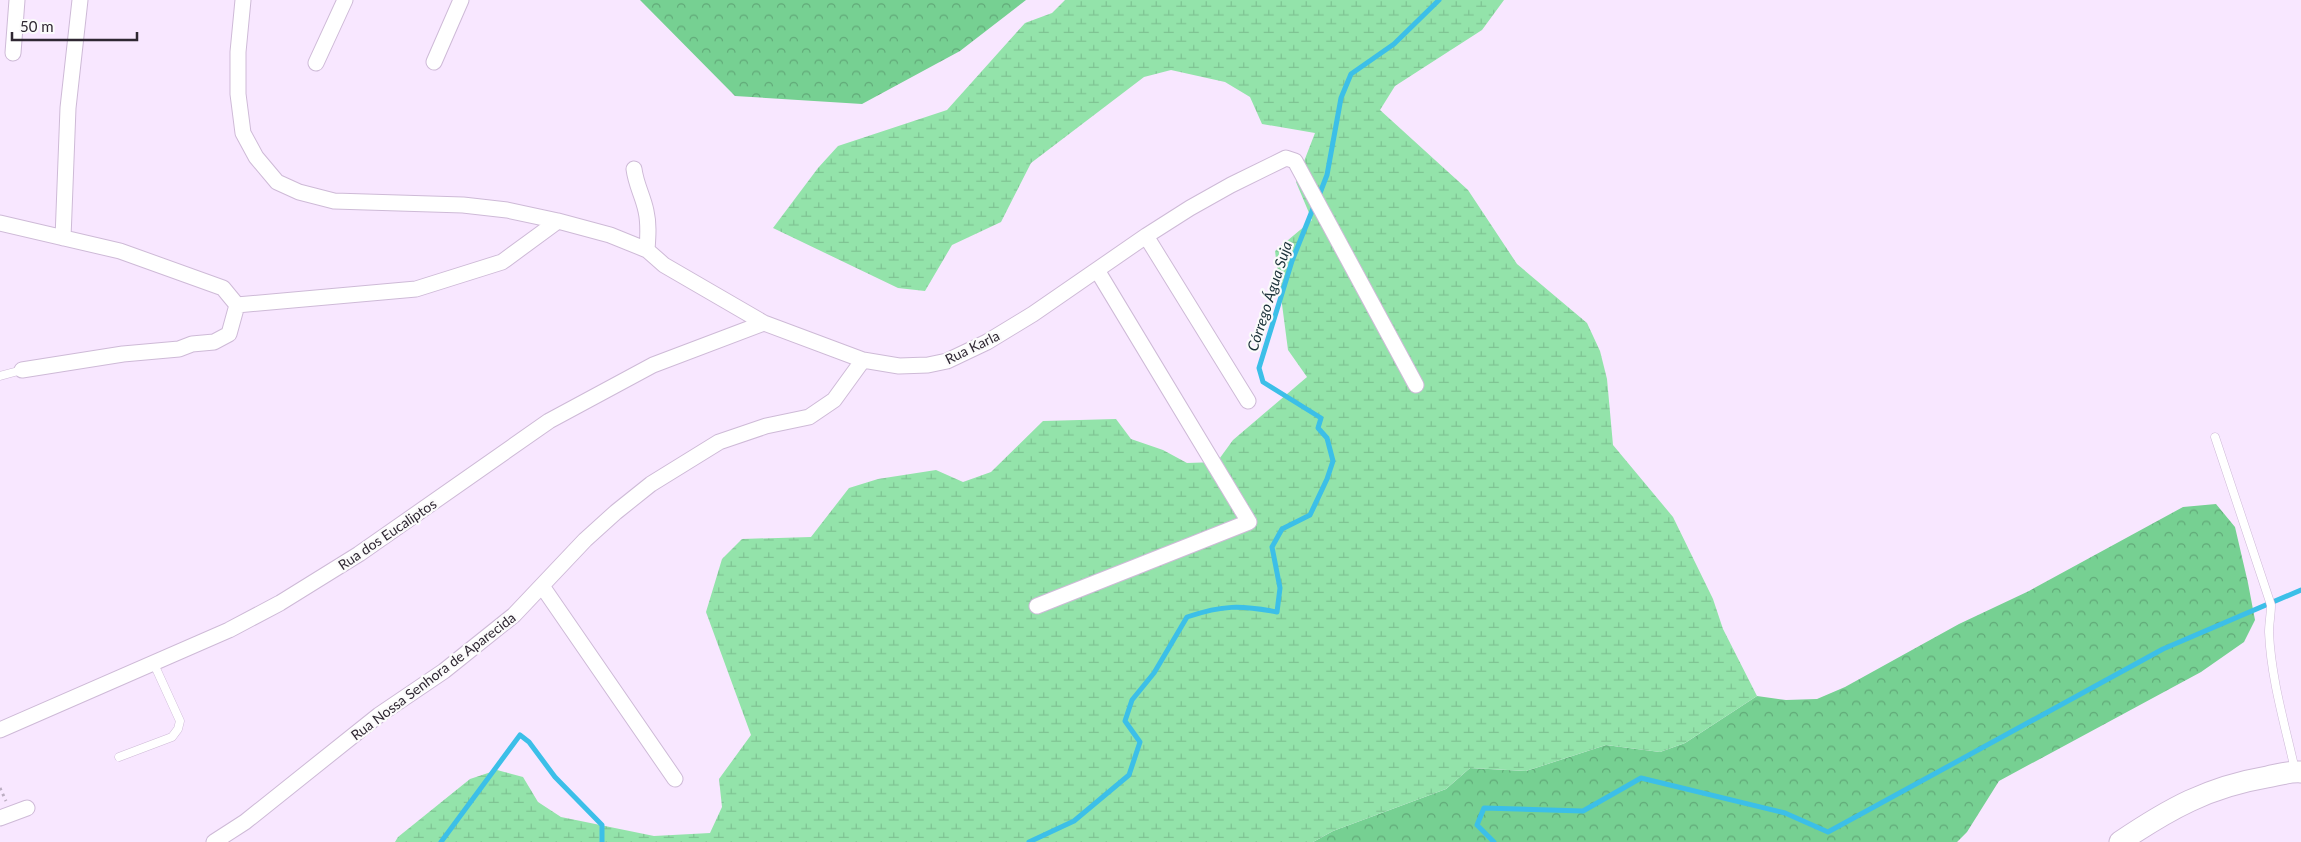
<svg xmlns="http://www.w3.org/2000/svg" width="2301" height="842" font-family="Lato,sans-serif">
<style>
.forest{fill:url(#forest-crowns)}
.wetland{fill:url(#wetland-marsh)}
.lines{fill:none;stroke-linecap:round;stroke-linejoin:round}
.stream{stroke:#3cbfe8;stroke-width:5}
.service-casing{stroke:#cebad7;stroke-width:9}
.minor-casing{stroke:#cebad7;stroke-width:17}
.secondary-casing{stroke:#cebad7;stroke-width:23}
.path{stroke:#bbadc1;stroke-width:3;stroke-dasharray:2.5 4;stroke-linecap:butt}
.service{stroke:#fff;stroke-width:8}
.minor{stroke:#fff;stroke-width:15}
.secondary{stroke:#fff;stroke-width:21}
.labels{text-anchor:middle;dominant-baseline:central;stroke-width:4.5;stroke-linejoin:round;paint-order:stroke}
.street-label{font-size:14px;fill:#2f2732;stroke:#fbfbfb}
.water-label{font-size:15px;font-style:italic;fill:#1b3139;stroke:#fbfbfb}
</style>
<defs>
<pattern id="forest-crowns" width="20" height="18" patternUnits="userSpaceOnUse" patternTransform="scale(1.25)"><rect width="20" height="18" fill="#76d092"/><path d="M2 6a3 3 0 1 1 6 0M12 15a3 3 0 1 1 6 0" fill="none" stroke="#61a978"/></pattern>
<pattern id="wetland-marsh" width="20" height="14" patternUnits="userSpaceOnUse" patternTransform="scale(1.25)"><rect width="20" height="14" fill="#93e3aa"/><path d="M1 5h8M5 5V1M11 12h8M15 12V8" fill="none" stroke="#7fc393"/></pattern>
</defs>
<rect width="100%" height="100%" fill="#f8e7ff"/>
<path class="forest" d="M 640,0 L 1026,0 L 960,51 L 862,104 L 735,96 Z
M 2216,504 L 2235,527 L 2248,583 L 2255,620 L 2244,642 L 2201,672 L 1999,781 L 1967,832 L 1957,842 L 1313,842 L 1333,831 L 1446,789 L 1470,768 L 1526,771 L 1606,745 L 1660,752 L 1685,743 L 1757,696 L 1786,700 L 1817,699 L 1845,687 L 1959,624 L 2029,591 L 2183,507 Z"/>
<path class="wetland" d="M 1065,0 L 1504,0 L 1482,30 L 1395,86 L 1380,110 L 1468,190 L 1517,264 L 1587,323 L 1600,351 L 1607,379 L 1613,445 L 1673,517 L 1713,599 L 1723,629 L 1757,696 L 1685,743 L 1660,752 L 1606,745 L 1526,771 L 1470,768 L 1446,789 L 1333,831 L 1313,842 L 395,842 L 398,837 L 470,779 L 497,770 L 523,777 L 538,802 L 561,817 L 654,836 L 710,833 L 722,807 L 719,779 L 751,735 L 706,612 L 722,559 L 742,539 L 811,537 L 849,488 L 878,479 L 936,470 L 963,482 L 991,472 L 1043,421 L 1116,419 L 1131,439 L 1163,450 L 1187,463 L 1217,462 L 1233,440 L 1307,377 L 1288,350 L 1275,251 L 1312,220 L 1296,182 L 1315,133 L 1262,124 L 1250,97 L 1225,82 L 1171,70 L 1144,77 L 1031,163 L 1001,222 L 952,245 L 925,291 L 898,288 L 773,228 L 818,168 L 838,146 L 947,110 L 1025,23 L 1052,13 Z"/>
<g class="lines">
<path class="stream" d="M 1318,198 L 1327,175 L 1341,98 L 1351,74 L 1394,44 L 1439,0
M 441,842 L 520,735 L 529,742 L 555,777 L 602,825 L 602,842
M 1029,842 L 1074,821 L 1129,775 L 1140,742 L 1125,721 L 1132,700 L 1154,673 L 1187,617 C 1223,605 1240,605 1277,612 L 1280,588 L 1272,547 L 1282,529 L 1310,515 L 1327,479 L 1333,461 L 1327,438 L 1318,428 L 1321,418 L 1263,382 L 1259,368 L 1292,261 L 1314,206
M 1494,842 L 1477,825 L 1484,808 L 1583,811 L 1641,778 L 1785,813 L 1828,832 L 2163,649 L 2301,590"/>
<g class="service-casing">
<path id="service" d="M 0,376 L 22,370
M 2215,437 L 2271,605 C 2271,614 2269,624 2269,632 C 2271,679 2285,725 2295,770
M 119,757 L 172,737 L 178,729 L 180,721 L 154,664"/>
</g>
<g class="minor-casing">
<path id="minor" d="M 243,0 L 238,52 L 238,94 L 243,133 L 256,157 L 277,182 L 299,192 L 334,201 L 463,205 L 507,210 L 558,221 L 610,235 L 647,250 L 664,265 L 764,323 L 863,360 L 899,366 L 928,365 L 947,361 L 987,342 L 1033,314 L 1146,236 L 1190,208 L 1231,185 L 1286,158 L 1295,161 L 1416,385
M 13,53 L 17,0
M 434,62 L 461,0
M 316,63 L 345,0
M 634,169 C 636,185 643,196 646,211 C 649,224 648,236 647,250
M 0,223 L 120,251 L 223,288 L 237,305 L 229,334 L 214,342 L 192,344 L 179,349 L 123,354 L 22,370
M 1146,236 L 1248,401
M 63,238 L 68,108 L 80,0
M 237,305 L 416,289 L 502,262 L 558,221
M 542,586 L 675,779
M 1037,606 L 1249,522 L 1097,270
M 0,730 L 229,630 L 280,603 L 359,554 L 549,421 L 653,365 L 764,323
M 0,818 L 27,808
M 214,842 L 245,822 L 379,715 L 444,671 L 514,615 L 585,540 L 616,512 L 651,484 L 719,442 L 766,426 L 809,417 L 834,400 L 863,360"/>
</g>
<g class="secondary-casing">
<path id="secondary" d="M 2120,842 C 2169,809 2208,787 2267,777 C 2278,775 2290,771 2301,772"/>
</g>
<path class="path" d="M 0,788 L 6,801"/>
<use href="#service" class="service"/>
<use href="#minor" class="minor"/>
<use href="#secondary" class="secondary"/>
</g>
<g class="labels">
<g class="street-label">
<text transform="translate(972 347) rotate(-26)">Rua Karla</text>
<text transform="translate(387 534) rotate(-34)">Rua dos Eucaliptos</text>
<text transform="translate(433 676) rotate(-37)">Rua Nossa Senhora de Aparecida</text>
</g>
<g class="water-label">
<text transform="translate(1269 296) rotate(-72)">Córrego Água Suja</text>
</g>
</g>
<path d="M12 32v8h125v-8" fill="none" stroke="#2f2732" stroke-width="2.5"/>
<text x="20" y="32" font-size="15" fill="#2f2732" stroke="#fbfbfb" stroke-width="4" paint-order="stroke">50 m</text>
</svg>
